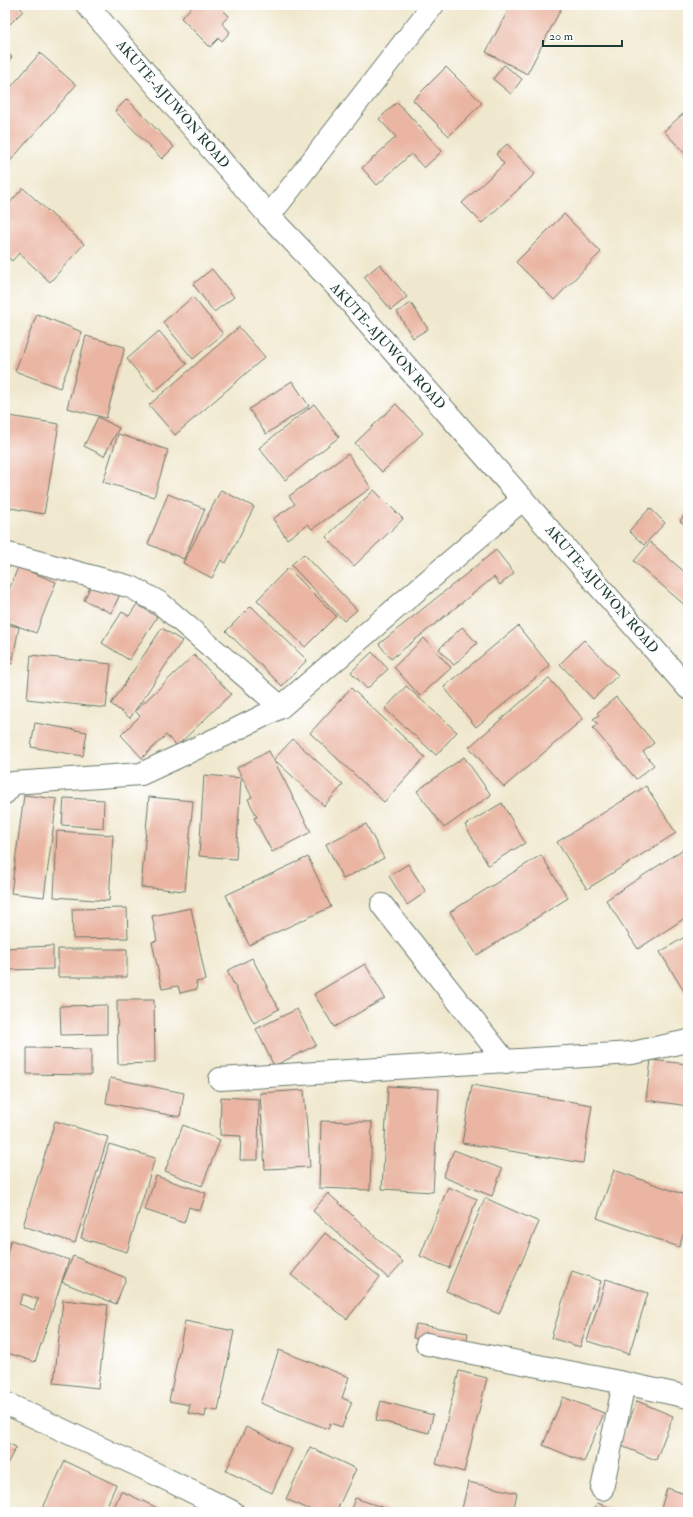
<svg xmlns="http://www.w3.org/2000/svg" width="693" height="1517" font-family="'IM FELL Double Pica',serif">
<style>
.building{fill:#eab6a3;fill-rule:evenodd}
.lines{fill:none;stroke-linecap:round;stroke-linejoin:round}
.street-casing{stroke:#68796a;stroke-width:24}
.secondary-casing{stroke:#68796a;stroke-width:24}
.street{stroke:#fff;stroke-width:22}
.secondary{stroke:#fff;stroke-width:22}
.labels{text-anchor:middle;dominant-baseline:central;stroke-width:4;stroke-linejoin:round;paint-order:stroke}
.street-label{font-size:14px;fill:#1f3d34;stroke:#fff}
</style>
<rect width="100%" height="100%" fill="#fff"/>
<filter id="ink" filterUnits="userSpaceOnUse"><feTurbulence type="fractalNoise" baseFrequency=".025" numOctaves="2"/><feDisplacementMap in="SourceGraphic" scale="8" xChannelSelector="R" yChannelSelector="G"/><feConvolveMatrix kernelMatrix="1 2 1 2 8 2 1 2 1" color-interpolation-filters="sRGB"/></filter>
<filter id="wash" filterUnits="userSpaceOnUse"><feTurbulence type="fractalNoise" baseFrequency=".012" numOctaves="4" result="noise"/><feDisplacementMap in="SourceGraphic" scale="16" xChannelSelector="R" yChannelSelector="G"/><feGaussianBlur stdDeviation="0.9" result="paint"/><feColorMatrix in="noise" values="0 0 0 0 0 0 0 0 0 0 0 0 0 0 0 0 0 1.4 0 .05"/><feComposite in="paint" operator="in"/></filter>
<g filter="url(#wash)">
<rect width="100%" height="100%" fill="#f0e8ce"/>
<g id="blocks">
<path class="building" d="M 5,5 L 18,5 L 23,11 L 5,29 Z
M 194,5 L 218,5 L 229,16 L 222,23 L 230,32 L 222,41 L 219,38 L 210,47 L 181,18 Z
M 511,5 L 563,5 L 527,74 L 486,52 Z
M 5,51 L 12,57 L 5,65 Z
M 40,53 L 76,85 L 5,167 L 5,94 Z
M 504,65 L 522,79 L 511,94 L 493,79 Z
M 446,67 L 482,103 L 449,136 L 413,100 Z
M 127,99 L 174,147 L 162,159 L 115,111 Z
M 397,102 L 442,151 L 424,168 L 411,154 L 377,185 L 362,168 L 396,137 L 379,119 Z
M 684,113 L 688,118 L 688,157 L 664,131 Z
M 507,144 L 535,174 L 482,223 L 462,203 L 504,164 L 496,154 Z
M 23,188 L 84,244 L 50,282 L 19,253 L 12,261 L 5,255 L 5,208 Z
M 564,214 L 601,252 L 554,300 L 516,262 Z
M 380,264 L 407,297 L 391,310 L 364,277 Z
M 212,269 L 234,297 L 214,312 L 193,284 Z
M 193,297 L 223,334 L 193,359 L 163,322 Z
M 411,303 L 428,329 L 413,338 L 397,312 Z
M 37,314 L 82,332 L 60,388 L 15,371 Z
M 239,327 L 265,357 L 175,435 L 149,405 Z
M 159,331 L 187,364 L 154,392 L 127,359 Z
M 86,336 L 125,347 L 106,418 L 67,408 Z
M 292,381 L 309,406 L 266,434 L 249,409 Z
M 314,404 L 339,437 L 285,480 L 259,448 Z
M 396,404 L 423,433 L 382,472 L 355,443 Z
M 9,416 L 59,424 L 44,514 L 5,507 L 5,439 Z
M 98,417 L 119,428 L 104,456 L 84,446 Z
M 118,434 L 168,450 L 154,497 L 103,482 Z
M 348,454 L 371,488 L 312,529 L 308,524 L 287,539 L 273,519 L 295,504 L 289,496 Z
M 221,490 L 254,507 L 226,563 L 221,560 L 212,578 L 183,563 Z
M 374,490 L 403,519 L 354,566 L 326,537 Z
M 168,494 L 205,509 L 184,559 L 148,544 Z
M 650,508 L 665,523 L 644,545 L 629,531 Z
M 688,510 L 688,527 L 680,521 Z
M 650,542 L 688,575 L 688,608 L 634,561 Z
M 496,550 L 514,573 L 500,585 L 494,577 L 391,659 L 379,644 Z
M 304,554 L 357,610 L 344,621 L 291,565 Z
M 18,567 L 56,582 L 36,633 L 5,621 L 5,600 Z
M 288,568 L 336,616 L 305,647 L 257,600 Z
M 94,579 L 121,592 L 111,613 L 84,600 Z
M 137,604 L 157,617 L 129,660 L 102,643 L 122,612 L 129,616 Z
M 251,606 L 307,660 L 282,686 L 226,631 Z
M 5,624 L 19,627 L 12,664 L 5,663 Z
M 518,626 L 550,666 L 476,727 L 444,687 Z
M 462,627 L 477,643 L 454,665 L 439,649 Z
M 162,628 L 182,641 L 130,718 L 111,704 Z
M 424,638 L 451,668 L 420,696 L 394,667 Z
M 584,640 L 618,675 L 593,699 L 560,664 Z
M 372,652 L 388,669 L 367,689 L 351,672 Z
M 31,655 L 111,664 L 106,708 L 27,699 Z
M 194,655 L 231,694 L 177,746 L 166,735 L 142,758 L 121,735 L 140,716 L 135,711 Z
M 549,678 L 583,719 L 504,787 L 469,747 Z
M 406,686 L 457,732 L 436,755 L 385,709 Z
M 351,688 L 425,757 L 384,802 L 310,733 Z
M 616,697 L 654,743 L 643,752 L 654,765 L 636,779 L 593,728 L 598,724 L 593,719 L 599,715 L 597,713 Z
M 35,723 L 87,732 L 83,756 L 31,747 Z
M 293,739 L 343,785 L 324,806 L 274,759 Z
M 269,751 L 311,832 L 272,852 L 254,818 L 257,817 L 248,799 L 252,797 L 237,768 Z
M 464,757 L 491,795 L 444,828 L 417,791 Z
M 204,775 L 241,778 L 236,859 L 199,856 Z
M 646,786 L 676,833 L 587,889 L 557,842 Z
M 24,795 L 57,799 L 44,897 L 11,893 Z
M 149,797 L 193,801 L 185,891 L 141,887 Z
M 64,798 L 104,800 L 103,828 L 62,825 Z
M 502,803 L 525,843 L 488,865 L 465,825 Z
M 366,824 L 384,858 L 343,879 L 326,844 Z
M 57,831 L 113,835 L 109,901 L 54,897 Z
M 688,846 L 688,916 L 638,949 L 606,900 Z
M 541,855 L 568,898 L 477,955 L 450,912 Z
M 308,857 L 331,907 L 249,945 L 226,895 Z
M 408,864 L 426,892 L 407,905 L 389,876 Z
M 127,908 L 128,938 L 73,939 L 72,909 Z
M 191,908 L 206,980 L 196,982 L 197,989 L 180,993 L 178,986 L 162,989 L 152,942 L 157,941 L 152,916 Z
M 688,935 L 688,998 L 660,952 Z
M 53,946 L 53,969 L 5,970 L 5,948 Z
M 58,949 L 127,949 L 127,977 L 58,977 Z
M 252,958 L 279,1009 L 254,1023 L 227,971 Z
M 365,964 L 385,998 L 334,1027 L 314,994 Z
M 117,1000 L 154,1000 L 155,1063 L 118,1064 Z
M 107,1005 L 107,1034 L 61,1035 L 60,1006 Z
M 297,1009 L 316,1045 L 274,1066 L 256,1029 Z
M 27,1048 L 91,1049 L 91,1075 L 27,1074 Z
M 651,1060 L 688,1064 L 688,1106 L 646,1100 Z
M 110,1078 L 184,1093 L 180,1117 L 106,1103 Z
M 472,1085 L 592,1105 L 583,1163 L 462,1143 Z
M 388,1086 L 439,1089 L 433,1192 L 382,1189 Z
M 304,1090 L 310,1167 L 265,1169 L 260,1093 Z
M 221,1097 L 259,1099 L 258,1160 L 240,1160 L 241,1136 L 220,1135 Z
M 55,1121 L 108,1137 L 75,1243 L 23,1226 Z
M 321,1121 L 372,1122 L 370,1190 L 319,1188 Z
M 183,1125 L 220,1140 L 202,1186 L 165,1171 Z
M 109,1144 L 155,1158 L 127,1252 L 81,1238 Z
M 454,1150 L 502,1169 L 492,1196 L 443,1177 Z
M 614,1170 L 688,1196 L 688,1221 L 679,1247 L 597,1218 Z
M 156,1176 L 206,1193 L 200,1211 L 189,1207 L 184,1223 L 145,1210 Z
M 448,1187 L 477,1199 L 449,1268 L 420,1256 Z
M 328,1193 L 403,1262 L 388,1278 L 313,1211 Z
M 485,1198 L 539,1222 L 499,1314 L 446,1291 Z
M 325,1233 L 380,1277 L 347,1319 L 291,1275 Z
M 11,1240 L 69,1260 L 35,1362 L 5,1352 L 5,1259 ZM 23,1294 L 38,1299 L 34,1310 L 19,1304 Z
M 73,1256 L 126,1278 L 116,1304 L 62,1282 Z
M 572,1271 L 601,1281 L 580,1347 L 551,1338 Z
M 606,1279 L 648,1293 L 629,1354 L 587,1341 Z
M 63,1300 L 108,1305 L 98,1388 L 54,1383 Z
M 185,1321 L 234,1331 L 218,1411 L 206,1409 L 205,1417 L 188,1413 L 190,1405 L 169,1401 Z
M 416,1324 L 468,1333 L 466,1346 L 413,1338 Z
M 279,1350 L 349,1377 L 342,1398 L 352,1402 L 342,1427 L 330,1423 L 328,1429 L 260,1403 Z
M 459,1371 L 487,1378 L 464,1472 L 436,1464 Z
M 563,1397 L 604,1413 L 584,1462 L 543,1445 Z
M 381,1401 L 433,1415 L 429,1433 L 376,1420 Z
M 637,1401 L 673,1416 L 656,1460 L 619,1445 Z
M 246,1427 L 292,1449 L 272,1493 L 226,1471 Z
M 5,1442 L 16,1447 L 5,1468 Z
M 310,1447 L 356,1469 L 336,1512 L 315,1512 L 286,1499 Z
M 65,1461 L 116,1485 L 104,1512 L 41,1512 Z
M 468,1482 L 517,1493 L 513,1512 L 475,1512 L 462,1509 Z
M 667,1488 L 688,1495 L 688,1512 L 660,1512 Z
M 121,1491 L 166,1512 L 112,1512 Z
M 355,1498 L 396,1512 L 350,1512 Z
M 597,1503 L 623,1512 L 594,1512 Z"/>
</g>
</g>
<g filter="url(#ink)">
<use href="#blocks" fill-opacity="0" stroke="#68796a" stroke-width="1"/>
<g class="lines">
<g class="street-casing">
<path id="street" d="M 269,216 L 433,5
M 5,553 L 131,587 L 160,603 L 281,707
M 5,793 L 13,783 L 141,774 L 227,734 L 281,707 L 523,499
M 382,905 L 506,1062
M 220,1079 L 632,1053 L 688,1041
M 427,1344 L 624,1383 L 688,1397
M 5,1403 L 156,1474 L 233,1512
M 602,1489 L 624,1383"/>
</g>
<g class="secondary-casing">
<path id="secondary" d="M 87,5 L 269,216 L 336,286 L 688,688"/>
</g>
<use href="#street" class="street"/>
<use href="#secondary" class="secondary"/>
</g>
</g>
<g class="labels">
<g class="street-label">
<text transform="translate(173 104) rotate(49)">AKUTE-AJUWON ROAD</text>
<text transform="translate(388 346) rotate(48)">AKUTE-AJUWON ROAD</text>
<text transform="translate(602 589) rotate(49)">AKUTE-AJUWON ROAD</text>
</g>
</g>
<rect width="693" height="1517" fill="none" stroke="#fff" stroke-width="20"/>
<path d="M543 40v6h79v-6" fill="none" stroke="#1f3d34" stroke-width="2"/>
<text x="549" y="40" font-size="12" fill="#1f3d34" stroke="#ffffff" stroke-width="3" paint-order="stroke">20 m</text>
</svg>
